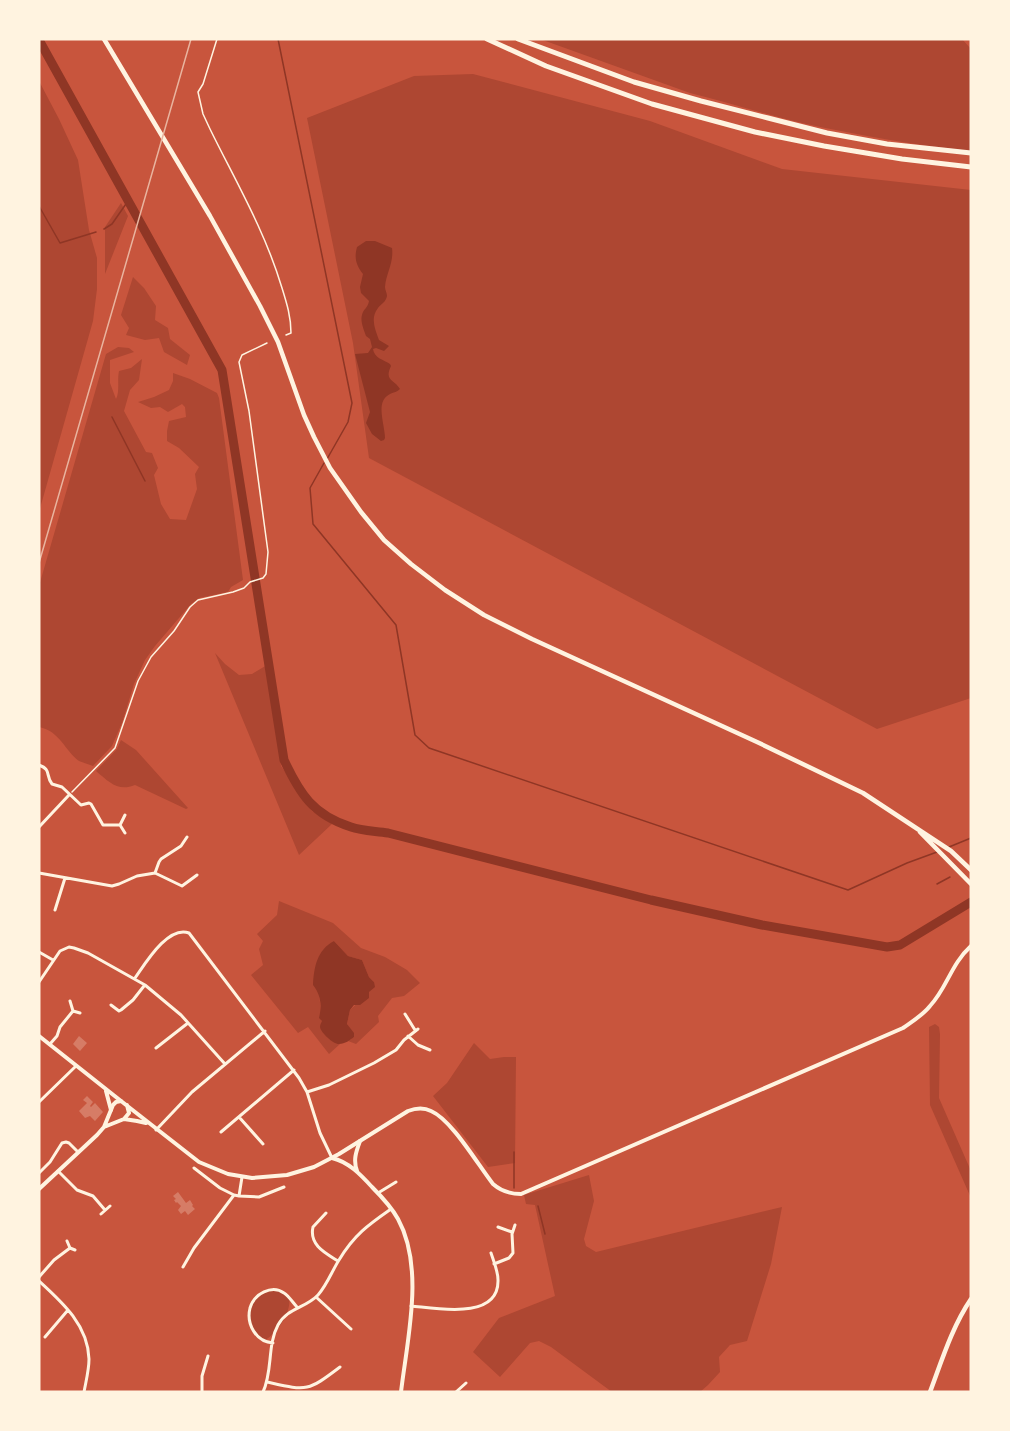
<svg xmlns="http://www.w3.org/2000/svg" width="1010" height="1431" font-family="Bitter,serif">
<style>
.green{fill:#ae4732}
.water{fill:#8f3625}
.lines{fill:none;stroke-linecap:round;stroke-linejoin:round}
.stream{stroke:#8f3625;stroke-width:1.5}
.river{stroke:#8f3625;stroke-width:9}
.building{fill:#d67c66}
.path{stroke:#fff3e0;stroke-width:1.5}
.minor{stroke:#fff3e0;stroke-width:3}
.tertiary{stroke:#fff3e0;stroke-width:4}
.secondary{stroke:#fff3e0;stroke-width:4}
.trunk{stroke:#fff3e0;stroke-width:4.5}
.motorway{stroke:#fff3e0;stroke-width:5}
.rail{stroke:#e9b49f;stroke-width:1.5}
</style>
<rect width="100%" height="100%" fill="#c8553d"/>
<path class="green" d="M 540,39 L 962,39 L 971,49 L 971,151 C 914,145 857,135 802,123 C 764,114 727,102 690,93 Z
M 473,74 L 650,121 L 782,169 L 971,190 L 971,698 L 877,729 L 369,458 L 353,343 L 307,118 L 414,76 Z
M 39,81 L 59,119 L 78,160 L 89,230 L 97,258 L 97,289 L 93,321 L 39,512 Z
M 121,203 L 128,216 L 105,274 L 105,227 Z
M 133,277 L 144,288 L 156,306 L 155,320 L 168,328 L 170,339 L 190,355 L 187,365 L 164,352 L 159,338 L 145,340 L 126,335 L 129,328 L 121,315 Z
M 118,347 L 129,348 L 134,352 L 110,360 L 110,383 L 116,399 C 120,391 117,380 119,371 L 131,368 L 142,359 L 139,380 L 130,390 L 124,411 L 146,452 L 152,453 L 158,468 L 154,475 L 161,504 L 170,519 L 186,520 L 197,489 L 195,474 L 199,467 L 179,448 L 167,441 L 167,431 L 169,421 L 186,417 L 185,407 L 182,404 L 168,412 L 160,407 L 151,408 L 138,402 L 154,397 L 169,390 L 173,381 L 173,373 L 190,379 L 217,393 L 219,398 L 243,580 L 231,587 L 228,592 L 199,598 L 191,604 L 155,646 L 145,660 L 134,684 L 122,723 L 112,746 L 93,766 C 89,764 83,763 79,761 C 65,751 60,731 39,727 L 39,586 L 106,354 Z
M 215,653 L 225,664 L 239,675 L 252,674 L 267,665 L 281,766 L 312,811 L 332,824 L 299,855 Z
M 121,740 L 136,750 L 188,808 L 186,809 L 135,785 C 118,792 109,782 96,771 L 117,749 Z
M 279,901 L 333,923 L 361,948 L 385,957 L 407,970 L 420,983 L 404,996 L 392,998 L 378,1016 L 379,1022 L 356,1044 L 348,1041 L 354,1037 L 347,1024 L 350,1010 L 369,992 L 374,982 L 369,977 L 362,960 L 348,956 L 334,941 L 319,993 L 321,1012 L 320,1018 L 322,1021 C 319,1033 329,1041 340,1044 L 329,1054 L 308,1027 L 298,1033 L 251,975 L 263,965 L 259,949 L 263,941 L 257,934 L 277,915 Z
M 935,1024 L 939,1027 L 940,1034 L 939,1098 L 971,1171 L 971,1198 L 930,1105 L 929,1027 Z
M 474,1043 L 490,1059 L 504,1057 L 516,1057 L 515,1163 L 488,1167 L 433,1096 L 447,1083 Z
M 589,1175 L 594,1201 L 584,1239 L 586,1246 L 596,1252 L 782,1207 L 771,1264 L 747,1341 L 730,1345 L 719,1357 L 720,1372 L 708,1385 L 700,1392 L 612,1392 L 551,1347 L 539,1341 L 530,1343 L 500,1377 L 473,1352 L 499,1318 L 555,1296 L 535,1205 L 526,1204 L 524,1195 Z
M 279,1290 L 289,1298 C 292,1312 276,1335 263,1341 L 255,1333 L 249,1316 L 253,1302 L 265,1291 Z"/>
<path class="water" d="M 366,241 L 375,241 L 392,248 C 394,263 386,273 385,287 C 385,290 387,293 387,296 C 386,302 381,304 378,308 C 370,318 375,329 379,340 L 389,346 L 384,351 L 376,348 L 373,349 C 374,358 384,360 390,364 L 391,366 C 384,381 394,379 400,389 C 396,393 392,392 387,396 C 376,404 385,426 385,438 L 384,440 L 381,441 L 372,434 L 366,423 L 370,412 L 355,354 L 368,353 L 372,347 L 370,339 L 366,336 C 364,330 360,321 362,315 C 363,309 368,308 369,301 L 361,293 L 360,287 L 363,274 C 356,265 354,258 357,247 Z
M 334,941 L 348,956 L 362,960 L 369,977 L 374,982 L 375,987 L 369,992 L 369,998 L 360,1005 L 354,1005 L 350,1010 L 347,1024 L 354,1033 L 354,1037 C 350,1040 345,1044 339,1044 C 333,1044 321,1033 320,1027 C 320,1025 321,1023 322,1021 L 319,1018 C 322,1006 321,995 313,985 C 314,967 317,950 334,941 Z"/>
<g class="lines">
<path class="stream" d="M 278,39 L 352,403 L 348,422 L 327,459
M 39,206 L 60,243 L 96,232
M 104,229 L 112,224 L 128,201
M 112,417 L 145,481
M 324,463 L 310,488 L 313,524 L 396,625 L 415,735 L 429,748 L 848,890 L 907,863 L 937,852
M 949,847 L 971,838
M 937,884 L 950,877
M 514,1152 L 514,1188
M 538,1206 L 545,1234"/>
<path class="river" d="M 39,40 L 222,370 L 284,760 C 300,794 313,815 351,827 C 362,831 376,831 388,833 L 651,900 L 762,925 L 887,947 L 900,945 L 971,902"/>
</g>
<path class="building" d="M 79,1036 L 87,1043 L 80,1051 L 73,1044 Z
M 87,1096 L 93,1102 L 90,1106 L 91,1107 L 95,1103 L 103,1112 L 95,1121 L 90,1116 L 85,1118 L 79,1111 L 87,1103 L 83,1100 Z
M 178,1192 L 186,1203 L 190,1200 L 193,1205 L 192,1206 L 195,1209 L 188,1215 L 185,1211 L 181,1214 L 178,1210 L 181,1206 L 177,1202 L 176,1203 L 174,1200 L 176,1199 L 173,1196 Z"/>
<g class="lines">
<path class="path" d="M 217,39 L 203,84 L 198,92 L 203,114 L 210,129 C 236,182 265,231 282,288 C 287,304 291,317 291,333 L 286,335
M 72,792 L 115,748 L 138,681 L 151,657 L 174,631 L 190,607 L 198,600 L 233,592 L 244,588 L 250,582 L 263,578 L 266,574 L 268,552 L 249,411 L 239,362 L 242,355 L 267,343"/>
<path class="minor" d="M 39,765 C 52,770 45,775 52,784 L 62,787 L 81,805 L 89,803 L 91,804 L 103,825 L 120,825
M 39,827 L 69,795
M 125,833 L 120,825 L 125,815
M 39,873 L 112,886 L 119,884 L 137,876 L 155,873 L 159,862 L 161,859 L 181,846 L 187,837
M 155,873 L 182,886 L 197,875
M 55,910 L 65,878
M 39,952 L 53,960
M 135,978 C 145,964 168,925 189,933 L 299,1078 L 307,1092 L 320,1133 L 332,1158
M 39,982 L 60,951 L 69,947 L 74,948 L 88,953 L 145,985 L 181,1015 L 225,1064
M 70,1001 L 73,1011
M 111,1005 L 119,1011 L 121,1010 L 133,1000 L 144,986
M 405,1014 L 415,1030
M 408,1036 L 418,1045 L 430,1050
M 50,1044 L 57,1036 L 60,1027 L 73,1011 L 80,1013
M 156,1048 L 188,1023
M 307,1092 L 329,1085 L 374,1063 L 396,1050 L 404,1040 L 418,1029
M 39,1102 L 76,1066
M 239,1117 L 263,1144
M 156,1130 L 192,1092 L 265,1031
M 221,1132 L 294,1070
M 194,1168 L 220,1188 L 234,1195
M 58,1171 L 77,1190 L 93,1196 L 105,1210
M 39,1173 L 50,1162 L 62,1143 L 66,1142 L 69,1143 L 78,1152
M 378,1193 L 396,1182
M 239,1196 L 259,1197 L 284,1187
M 326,1213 L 313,1227 C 309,1245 325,1253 338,1261
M 101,1214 L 110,1206
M 498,1227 L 512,1232
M 67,1241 L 70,1248 L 75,1250
M 494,1264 L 509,1258 L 513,1253 L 512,1234 L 515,1225
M 183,1267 L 194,1248 L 234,1195 L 239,1196 L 242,1177
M 39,1277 L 54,1260 L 70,1248
M 39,1281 C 62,1302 88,1325 89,1359 C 89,1370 86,1381 84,1392
M 316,1297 L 351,1329
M 411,1306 C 435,1308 499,1321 498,1280 C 498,1271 494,1262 491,1253
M 45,1337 L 68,1310
M 273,1343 C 256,1342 246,1324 250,1308 C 254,1294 272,1284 284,1293 C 289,1296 293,1303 297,1307
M 267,1382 C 307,1391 307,1392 340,1367
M 202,1392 L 202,1376 L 208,1356
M 263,1392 C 273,1371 267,1345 278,1325 C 287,1308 306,1308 318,1295 C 327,1285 332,1271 339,1260 C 354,1235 368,1225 391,1209
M 456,1392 L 466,1383"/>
<path class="tertiary" d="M 39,1036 L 121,1101
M 106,1091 L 111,1110
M 332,1158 C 349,1162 361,1175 372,1187 C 382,1197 392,1208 398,1219 C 425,1268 407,1340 401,1392
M 357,1171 C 353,1160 356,1152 360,1141"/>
<path class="secondary" d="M 124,1119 L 137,1121 L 146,1123
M 104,1127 L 124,1119 L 129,1113 L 127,1105
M 39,1189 L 97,1135 L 104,1127 L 113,1105 L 116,1102 L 121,1101 L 199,1162 L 228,1174 L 252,1178 L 287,1175 L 314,1167 L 339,1154 L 408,1111 C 416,1108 423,1107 431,1111 C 452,1120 478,1165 493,1184 C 501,1191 510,1194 521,1194 L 903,1028 C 913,1021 923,1015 930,1006 C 947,988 951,964 971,946"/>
<path class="trunk" d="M 104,39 L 210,216 L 260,306 L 278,342 L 304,415 L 314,437 L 330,468 L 361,512 L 384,540 L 411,564 L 445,590 L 484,615 L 532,639 L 757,742 L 863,793 L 951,851 L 971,870
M 920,832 L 971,884
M 930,1392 C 942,1360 952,1327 971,1299"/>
<path class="motorway" d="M 487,39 L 546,66 L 652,104 L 755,132 L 824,146 L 902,159 L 971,167
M 518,39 L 634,82 L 701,101 L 768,118 L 827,133 L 887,144 L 971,153"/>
<path class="rail" d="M 39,563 L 191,39"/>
</g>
<rect width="1010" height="1431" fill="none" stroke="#fff3e0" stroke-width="81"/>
</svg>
